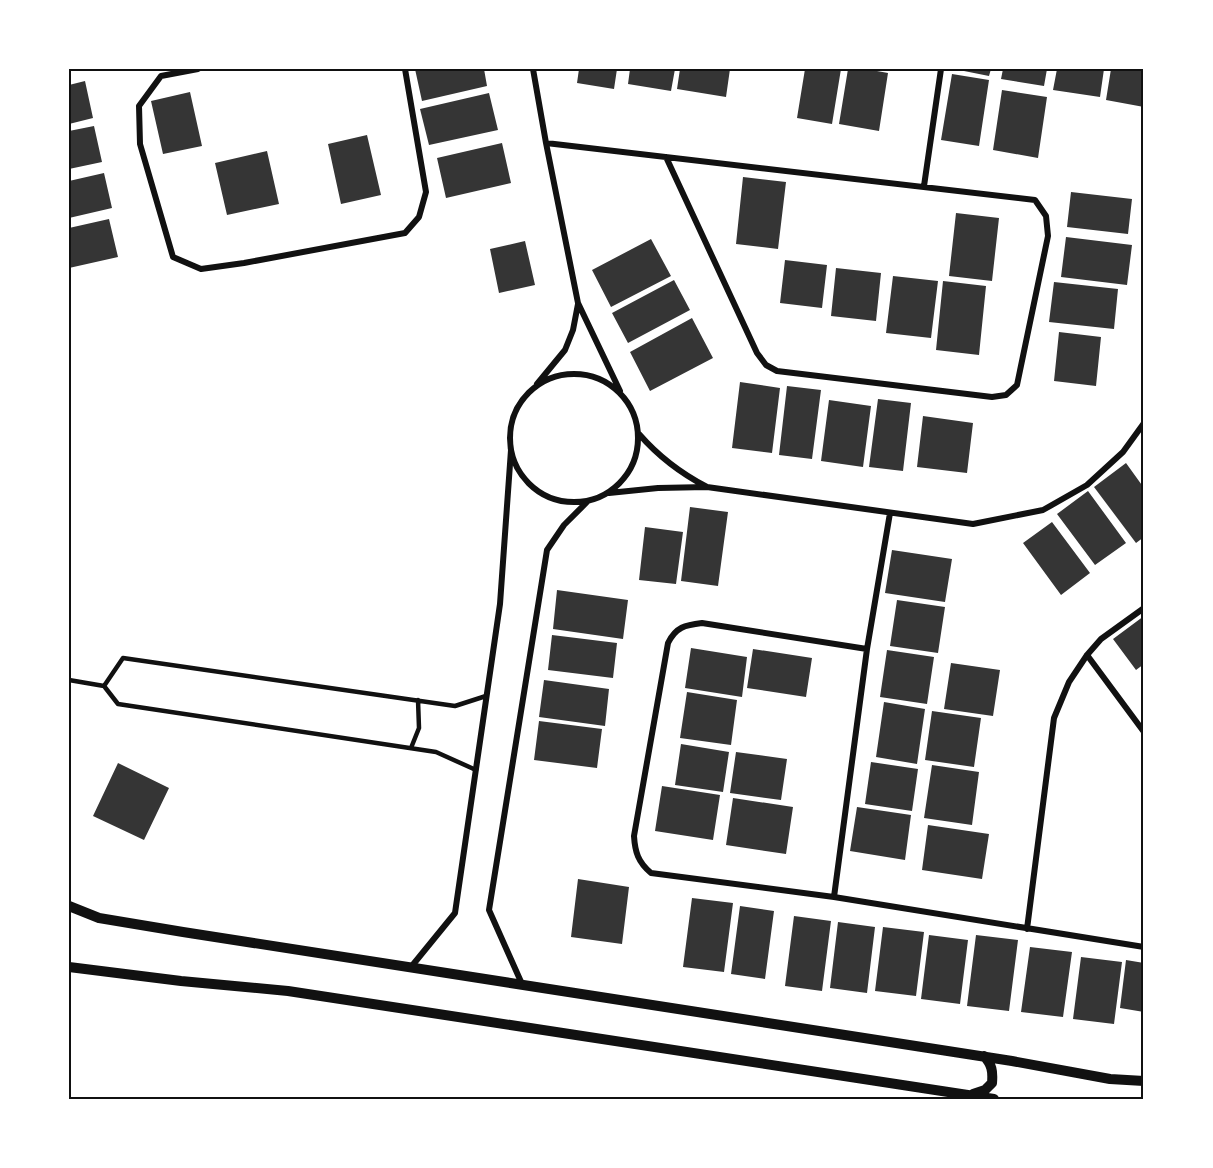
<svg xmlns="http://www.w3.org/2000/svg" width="1213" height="1168" font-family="'Source Serif 4',serif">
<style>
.building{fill:#353535}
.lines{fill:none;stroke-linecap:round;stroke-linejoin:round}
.service{stroke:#111;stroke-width:4.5}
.minor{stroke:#111;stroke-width:6}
.tertiary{stroke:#111;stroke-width:10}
.neatline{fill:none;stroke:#111;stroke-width:2}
</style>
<rect width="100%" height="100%" fill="#fff"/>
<path class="building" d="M 415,69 L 484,69 L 487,86 L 422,101 Z
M 579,69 L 617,69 L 614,89 L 577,83 Z
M 630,69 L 675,69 L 671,91 L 628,84 Z
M 680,69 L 730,69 L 726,97 L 677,89 Z
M 805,69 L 841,69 L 832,124 L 797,118 Z
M 848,69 L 866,69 L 888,73 L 879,131 L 839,124 Z
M 954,69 L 991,69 L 989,76 Z
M 1003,69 L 1047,69 L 1044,86 L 1001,79 Z
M 1057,69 L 1104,69 L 1100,97 L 1053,90 Z
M 1111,69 L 1144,69 L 1144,107 L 1106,100 Z
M 952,74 L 989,80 L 979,146 L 941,140 Z
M 85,81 L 93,118 L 69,124 L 69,85 Z
M 1002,90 L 1047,97 L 1038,158 L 993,150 Z
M 190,92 L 202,146 L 163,154 L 151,101 Z
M 489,93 L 498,130 L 429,145 L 420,109 Z
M 94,126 L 102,162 L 69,169 L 69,131 Z
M 367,135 L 381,195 L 341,204 L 328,144 Z
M 502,143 L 511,183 L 446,198 L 437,158 Z
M 267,151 L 279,204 L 227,215 L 215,163 Z
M 104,173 L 112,208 L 69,218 L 69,181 Z
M 743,177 L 786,182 L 778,249 L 736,244 Z
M 1071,192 L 1132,199 L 1128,234 L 1067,227 Z
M 956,213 L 999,218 L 992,281 L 949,276 Z
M 109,219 L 118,257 L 69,268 L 69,228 Z
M 1066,237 L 1132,245 L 1127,285 L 1061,277 Z
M 651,239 L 671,276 L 611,307 L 592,270 Z
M 525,241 L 535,285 L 499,293 L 490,249 Z
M 785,260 L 827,265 L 822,308 L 780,303 Z
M 836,268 L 881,273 L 876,321 L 831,316 Z
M 893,276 L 938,281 L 931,338 L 886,333 Z
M 674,280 L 690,310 L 628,343 L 612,313 Z
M 943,281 L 986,286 L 979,355 L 936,350 Z
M 1054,282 L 1118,289 L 1114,329 L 1049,322 Z
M 692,318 L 713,358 L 650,391 L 630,352 Z
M 1059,332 L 1101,337 L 1096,386 L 1054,381 Z
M 740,382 L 780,388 L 772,453 L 732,448 Z
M 787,386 L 821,390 L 812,459 L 779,455 Z
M 878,399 L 911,403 L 903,471 L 869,467 Z
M 829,400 L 871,406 L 863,467 L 821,461 Z
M 923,416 L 973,423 L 967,473 L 917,467 Z
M 1126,463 L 1144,488 L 1144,537 L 1136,543 L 1094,487 Z
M 1088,491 L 1126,543 L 1095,565 L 1057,514 Z
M 690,507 L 728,512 L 718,586 L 681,581 Z
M 1052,522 L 1090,573 L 1061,595 L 1023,543 Z
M 645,527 L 683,532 L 676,584 L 639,580 Z
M 892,550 L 952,559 L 945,602 L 885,593 Z
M 557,590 L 628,600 L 623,639 L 553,629 Z
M 897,600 L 945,607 L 938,653 L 890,646 Z
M 1144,616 L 1144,664 L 1136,670 L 1113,639 Z
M 552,635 L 617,643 L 613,678 L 548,670 Z
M 691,648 L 747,657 L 742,697 L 685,688 Z
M 753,649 L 812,658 L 806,697 L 747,688 Z
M 887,650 L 934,657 L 927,704 L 880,697 Z
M 951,663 L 1000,670 L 993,716 L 944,709 Z
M 544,680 L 609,689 L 605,726 L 539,717 Z
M 687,692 L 737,700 L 731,745 L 680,738 Z
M 884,702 L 925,709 L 917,764 L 876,757 Z
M 932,711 L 981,718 L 974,767 L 925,760 Z
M 539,721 L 602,729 L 597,768 L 534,760 Z
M 681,744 L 729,752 L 723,792 L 675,785 Z
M 736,752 L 787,759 L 781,800 L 730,793 Z
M 871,762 L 918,769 L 912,811 L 865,804 Z
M 118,763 L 169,788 L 144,840 L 93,816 Z
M 932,765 L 979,772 L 972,825 L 924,818 Z
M 662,786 L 720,795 L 713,840 L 655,831 Z
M 733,798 L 793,807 L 786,854 L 726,845 Z
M 857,807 L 911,815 L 905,860 L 850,851 Z
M 928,825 L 989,834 L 982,879 L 922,870 Z
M 578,879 L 629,887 L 622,944 L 571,937 Z
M 692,898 L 733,903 L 724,972 L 683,967 Z
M 740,906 L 774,911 L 765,979 L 731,974 Z
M 794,916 L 831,921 L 822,991 L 785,986 Z
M 838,922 L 875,927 L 867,993 L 830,988 Z
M 883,927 L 924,932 L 916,996 L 875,991 Z
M 929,935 L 968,940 L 960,1004 L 921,999 Z
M 976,935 L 1018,940 L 1009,1011 L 967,1006 Z
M 1030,947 L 1072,952 L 1063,1017 L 1021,1012 Z
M 1081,957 L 1122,962 L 1114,1024 L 1073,1019 Z
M 1126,960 L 1144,963 L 1144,1012 L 1120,1008 Z"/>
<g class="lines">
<path class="service" d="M 69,680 L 104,686 L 118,704 L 436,752 L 476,770
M 104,686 L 123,658 L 455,706 L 486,696
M 411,748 L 419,728 L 418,700"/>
<path class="minor" d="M 198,69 L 161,76 L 139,106 L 140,144 L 173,257 L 201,269 L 244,263 L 405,233 L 419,217 L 426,192 L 405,69
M 533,69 L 546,143 L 578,303 L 620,391
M 546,143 L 1035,200 L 1046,216 L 1048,236 L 1017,385 L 1006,395 L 992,397 L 777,371 L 766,365 L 757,353 L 666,157
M 924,186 L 941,69
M510 438a64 64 0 1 1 128 0a64 64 0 1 1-128 0Z
M 537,384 L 565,350 L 573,330 L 578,304
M 639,434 C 659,457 680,473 707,487
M 609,493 L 658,488 L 707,487 L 973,524 L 1043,510 L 1087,485 L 1123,452 L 1144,423
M 867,649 L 702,623 C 685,625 676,627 668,643 L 634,836 C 635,852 638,862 651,873 L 834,897 L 1144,947
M 1087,655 L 1144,732
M 834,897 L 867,649 L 890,513
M 1027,929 L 1054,718 L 1069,682 L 1087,655 L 1101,639 L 1144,608
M 411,967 L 455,913 L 500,604 L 511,450
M 522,984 L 489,910 L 547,550 L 564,525 L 587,502"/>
<path class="tertiary" d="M 69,906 L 99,918 L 183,932 L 1012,1061 L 1110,1079 L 1144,1081
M 69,967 L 181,981 L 288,991 L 994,1099
M 973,1094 L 985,1090 L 992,1083 C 993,1071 992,1065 984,1056"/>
</g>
<rect width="1213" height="1168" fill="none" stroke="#ffffff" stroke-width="141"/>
<rect x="70" y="70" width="1072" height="1028" class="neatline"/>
</svg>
